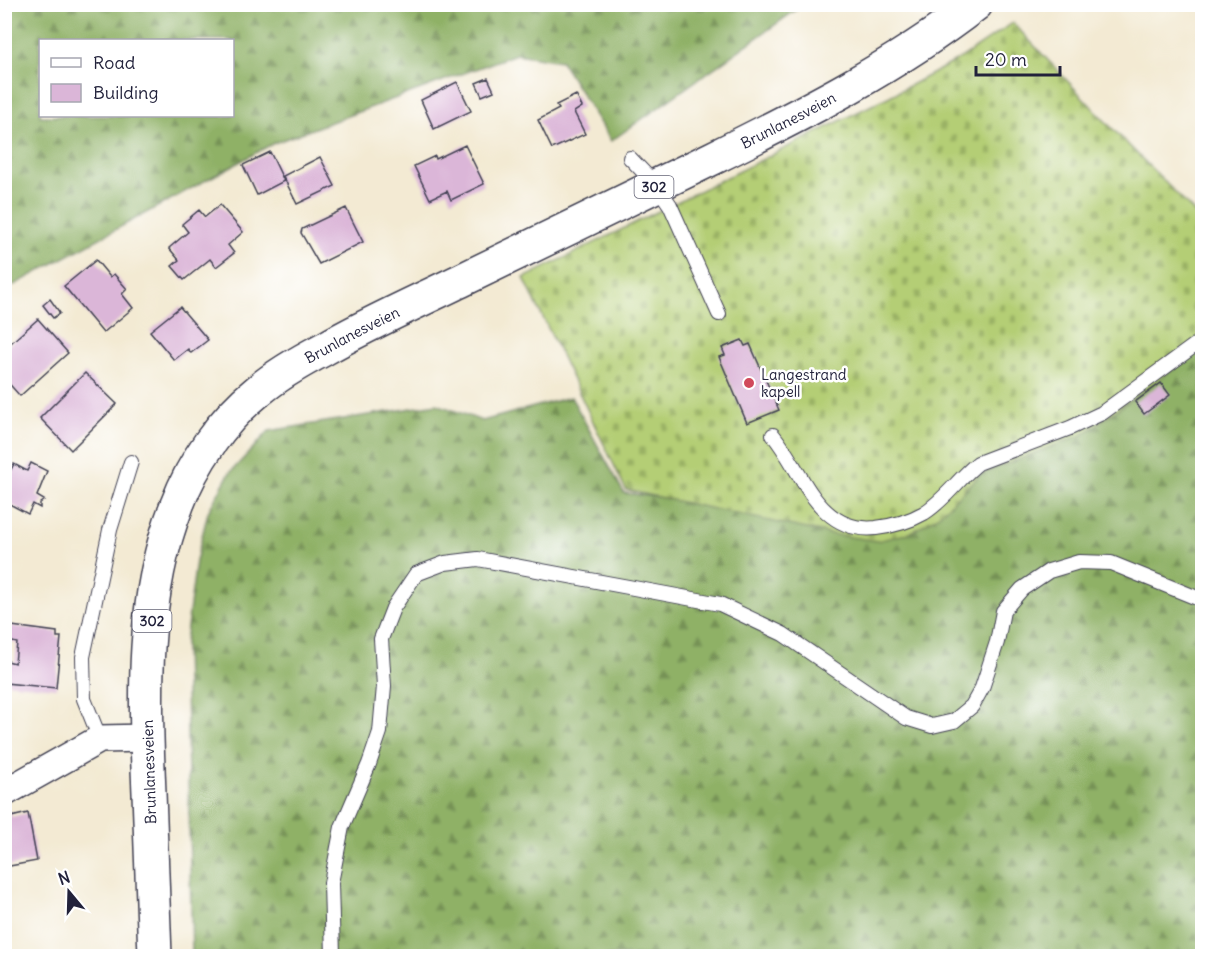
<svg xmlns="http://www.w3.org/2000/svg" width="1207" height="961" font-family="Delius,sans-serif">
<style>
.forest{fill:url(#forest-firs);stroke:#586a50;stroke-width:1.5;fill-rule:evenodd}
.cemetery{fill:url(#cemetery-stones);stroke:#6b7858;stroke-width:1.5}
.building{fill:#dbb6d8}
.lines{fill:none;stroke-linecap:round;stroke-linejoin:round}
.service-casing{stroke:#414052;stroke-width:16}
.minor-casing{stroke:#414052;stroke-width:30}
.primary-casing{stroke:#414052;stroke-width:36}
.service{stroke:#fff;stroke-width:14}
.minor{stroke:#fff;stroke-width:27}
.primary{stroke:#fff;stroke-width:33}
.poi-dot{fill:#d1495b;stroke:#fff;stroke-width:2}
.labels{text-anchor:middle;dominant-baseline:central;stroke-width:5;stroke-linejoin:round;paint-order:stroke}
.shield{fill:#fff;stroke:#646476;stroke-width:1.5}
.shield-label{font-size:14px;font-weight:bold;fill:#22223b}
.street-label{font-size:15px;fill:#22223b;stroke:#fff}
.poi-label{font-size:15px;fill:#22223b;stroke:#fff;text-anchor:start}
</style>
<defs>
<pattern id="forest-firs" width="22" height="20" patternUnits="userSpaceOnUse" patternTransform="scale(1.5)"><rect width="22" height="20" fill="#8fb166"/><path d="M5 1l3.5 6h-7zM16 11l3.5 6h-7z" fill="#749055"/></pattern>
<pattern id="cemetery-stones" width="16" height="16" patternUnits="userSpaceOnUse" patternTransform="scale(1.5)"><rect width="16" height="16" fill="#b4ce74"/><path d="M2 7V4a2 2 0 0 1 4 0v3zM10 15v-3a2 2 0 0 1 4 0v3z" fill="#9ab165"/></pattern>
</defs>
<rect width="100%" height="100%" fill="#fff"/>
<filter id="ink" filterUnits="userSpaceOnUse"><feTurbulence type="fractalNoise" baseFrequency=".0167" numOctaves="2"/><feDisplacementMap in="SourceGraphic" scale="12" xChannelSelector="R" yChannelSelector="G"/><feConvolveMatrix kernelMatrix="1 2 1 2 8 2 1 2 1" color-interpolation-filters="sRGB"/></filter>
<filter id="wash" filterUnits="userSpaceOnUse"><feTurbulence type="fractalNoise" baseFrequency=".008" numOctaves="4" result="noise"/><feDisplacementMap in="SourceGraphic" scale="24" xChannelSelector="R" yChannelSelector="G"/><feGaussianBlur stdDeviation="1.35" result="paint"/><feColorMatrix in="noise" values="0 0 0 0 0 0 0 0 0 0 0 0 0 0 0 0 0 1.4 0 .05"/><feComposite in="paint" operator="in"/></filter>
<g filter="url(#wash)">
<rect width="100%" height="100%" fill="#f3ead3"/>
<path class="forest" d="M 5,4 L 803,4 L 803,5 L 611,141 L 561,61 L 516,54 L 274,143 L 5,290 ZM 40,40 L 232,40 L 232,116 L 40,116 Z
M 1202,347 L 1202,956 L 192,956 L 185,642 L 196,561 L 208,512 L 229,474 L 269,431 L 437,404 L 482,421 L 571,397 L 624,493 L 826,517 Z"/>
<path class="cemetery" d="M 1013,23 L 1106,122 L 1202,220 L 1202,348 L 1082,435 L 981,474 L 938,516 L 910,533 L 877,541 L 830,534 L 626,490 L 524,278 L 890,96 L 956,61 Z"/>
<g id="blocks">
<path class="building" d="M 488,78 L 494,91 L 482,96 L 476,83 Z
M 457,82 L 471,111 L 434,129 L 421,100 Z
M 576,95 L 582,107 L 574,112 L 585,134 L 552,149 L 538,120 L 559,109 L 556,105 Z
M 465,145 L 484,184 L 451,200 L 447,191 L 430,199 L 414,166 L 435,156 L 436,159 Z
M 270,152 L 284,181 L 257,195 L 243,165 Z
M 320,157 L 335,186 L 297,204 L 283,176 Z
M 220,205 L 243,232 L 228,245 L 234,253 L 216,267 L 210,259 L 184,280 L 172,266 L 179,260 L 169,248 L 188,232 L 182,224 L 199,210 L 205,217 Z
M 346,208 L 363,242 L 319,264 L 301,233 L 302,229 Z
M 96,260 L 110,277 L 114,274 L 127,289 L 122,294 L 133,308 L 103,333 L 64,286 Z
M 50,299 L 60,313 L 53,318 L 43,305 Z
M 180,307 L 208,340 L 191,353 L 188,349 L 174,360 L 150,331 Z
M 38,319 L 68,353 L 20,396 L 4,378 L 4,349 Z
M 742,340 L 745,346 L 750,344 L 779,410 L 747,423 L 719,357 L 725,355 L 722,348 Z
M 85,373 L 117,404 L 71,450 L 40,418 Z
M 1161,383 L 1170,395 L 1144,414 L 1135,402 Z
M 31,463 L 47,471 L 37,496 L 44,500 L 40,503 L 40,508 L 33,504 L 28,514 L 4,501 L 4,472 L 8,475 L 14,464 L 27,471 Z
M 4,625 L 57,632 L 57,637 L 61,637 L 56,688 L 5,683 L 7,661 L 15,663 L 17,643 L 4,640 Z
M 10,811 L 11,817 L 28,813 L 37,861 L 4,867 L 4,812 Z"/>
</g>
</g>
<g filter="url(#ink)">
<use href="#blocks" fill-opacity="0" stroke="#414052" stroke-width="1.5"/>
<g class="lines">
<g class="service-casing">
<path id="service" d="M 630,158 L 657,186 L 670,205 L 719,314
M 773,435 C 803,471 817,534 876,528 C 892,526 910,521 924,513 C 945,500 959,478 978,463 L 1070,428 L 1102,413 L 1202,340
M 100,739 L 84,699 L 83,657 L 110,530 L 131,462
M 333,956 L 331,883 L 342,827 L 369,764 L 380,732 L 384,686 L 381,639 L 393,608 L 416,574 L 445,563 L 478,559 L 720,604 L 783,634 L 906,718 L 932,726 L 954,721 L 972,706 L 982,688 L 997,642 L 1003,611 L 1022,589 L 1049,571 L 1079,562 L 1111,563 L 1202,600"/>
</g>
<g class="minor-casing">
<path id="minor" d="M 4,793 L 100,739 L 147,738"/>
</g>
<g class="primary-casing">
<g id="primary">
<path id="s1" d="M 155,956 C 153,902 151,848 149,793 C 145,698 141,595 177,505 C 193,462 222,420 258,391 C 278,374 301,361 324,349 C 369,323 417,302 464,279 C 547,239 630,199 713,158 C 804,113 895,67 976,4"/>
</g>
</g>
<use href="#service" class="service"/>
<use href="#minor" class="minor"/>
<use href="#primary" class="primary"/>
</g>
</g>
<circle class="poi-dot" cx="749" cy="383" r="6"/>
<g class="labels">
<g class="shield">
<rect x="634.5" y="176" width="39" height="22" rx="4.5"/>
<rect x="132.5" y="610" width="39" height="22" rx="4.5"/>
</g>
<g class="shield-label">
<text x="654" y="187">302</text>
<text x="152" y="621">302</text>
</g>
<g class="street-label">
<text stroke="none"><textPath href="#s1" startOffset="1192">Brunlanesveien</textPath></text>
<text stroke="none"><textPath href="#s1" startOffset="706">Brunlanesveien</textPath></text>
<text transform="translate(149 772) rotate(-92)">Brunlanesveien</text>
</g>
<g class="poi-label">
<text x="761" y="374">Langestrand<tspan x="761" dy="17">kapell</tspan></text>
</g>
</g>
<rect width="1207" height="961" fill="none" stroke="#fff" stroke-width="24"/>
<rect x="39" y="39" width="195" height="78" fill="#ffffff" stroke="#a7a7b1" stroke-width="1.5"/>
<rect x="51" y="58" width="30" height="9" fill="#ffffff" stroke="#a7a7b1" stroke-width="1.5"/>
<text x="93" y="69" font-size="18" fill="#22223b">Road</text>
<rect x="51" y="84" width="30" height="18" fill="#dbb6d8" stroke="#a7a7b1" stroke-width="1.5"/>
<text x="93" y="99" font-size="18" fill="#22223b">Building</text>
<g transform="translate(69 892) rotate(341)" stroke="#ffffff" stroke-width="4.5" paint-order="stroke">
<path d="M0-4.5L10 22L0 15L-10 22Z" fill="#22223b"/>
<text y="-9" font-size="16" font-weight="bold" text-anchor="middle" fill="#22223b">N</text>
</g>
<path d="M976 66v9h84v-9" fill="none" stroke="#22223b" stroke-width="3"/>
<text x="985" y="66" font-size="18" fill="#22223b" stroke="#ffffff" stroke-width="4.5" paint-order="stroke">20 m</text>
</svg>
